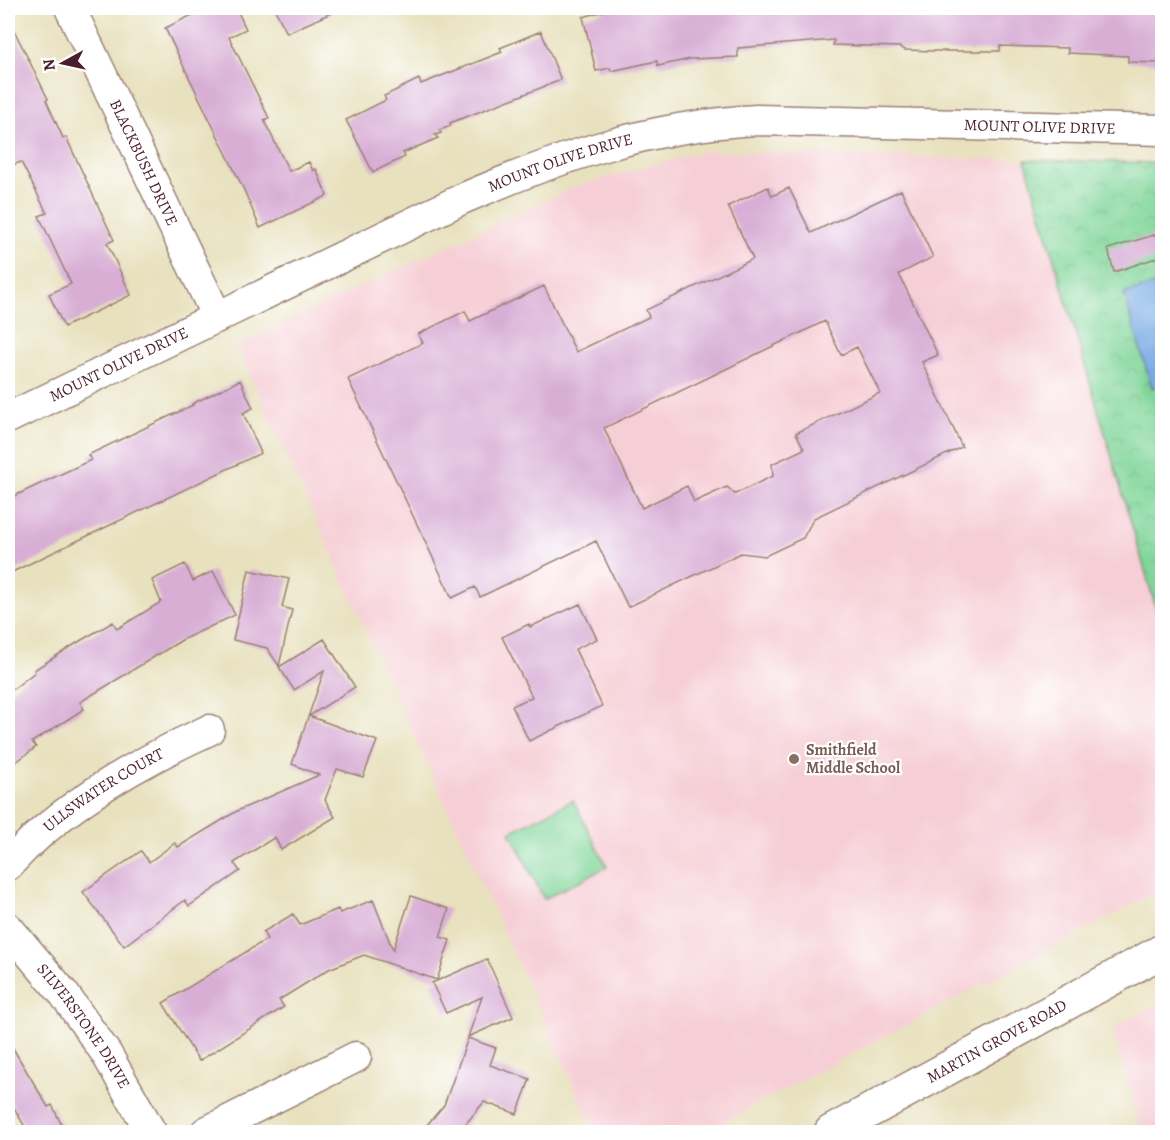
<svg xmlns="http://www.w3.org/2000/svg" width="1170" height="1140" font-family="Alegreya,serif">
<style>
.built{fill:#f6cfd6}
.park{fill:url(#park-crowns);stroke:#657a62;stroke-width:1.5}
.pitch{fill:#80d699;stroke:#657a62;stroke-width:1.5}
.water{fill:#78abe4;stroke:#616588;stroke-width:1.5}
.building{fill:#d8aed5;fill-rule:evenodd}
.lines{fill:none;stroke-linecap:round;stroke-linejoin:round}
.minor-casing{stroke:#998074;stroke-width:33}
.major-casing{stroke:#998074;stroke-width:36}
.minor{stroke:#fff;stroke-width:30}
.major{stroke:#fff;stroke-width:33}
.education-dot{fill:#8d6e63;stroke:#fff;stroke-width:2}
.labels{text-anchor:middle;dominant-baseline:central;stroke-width:4.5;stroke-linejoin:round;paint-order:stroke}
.street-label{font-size:16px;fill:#4a1f2b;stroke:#fff}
.education-label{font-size:16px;font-weight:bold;fill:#785e54;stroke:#fff;text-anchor:start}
</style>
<defs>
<pattern id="park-crowns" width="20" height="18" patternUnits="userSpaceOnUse" patternTransform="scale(1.5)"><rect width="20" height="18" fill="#80d699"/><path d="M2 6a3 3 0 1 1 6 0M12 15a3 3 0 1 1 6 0" fill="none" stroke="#70b784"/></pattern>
</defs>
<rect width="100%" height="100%" fill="#fff"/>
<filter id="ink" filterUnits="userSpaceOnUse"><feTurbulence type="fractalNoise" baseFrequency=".0167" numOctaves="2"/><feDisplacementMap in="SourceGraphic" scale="12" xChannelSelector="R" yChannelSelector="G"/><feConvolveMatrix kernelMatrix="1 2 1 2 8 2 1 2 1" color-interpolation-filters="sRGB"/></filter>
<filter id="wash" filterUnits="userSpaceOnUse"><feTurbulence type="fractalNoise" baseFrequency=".008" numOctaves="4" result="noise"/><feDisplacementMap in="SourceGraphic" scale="24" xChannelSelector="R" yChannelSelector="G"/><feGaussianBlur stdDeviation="1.35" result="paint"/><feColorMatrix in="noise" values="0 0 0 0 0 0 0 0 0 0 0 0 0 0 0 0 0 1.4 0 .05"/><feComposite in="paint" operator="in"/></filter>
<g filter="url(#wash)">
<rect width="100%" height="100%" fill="#e8e1be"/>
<path class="built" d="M 703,151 L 1025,160 L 1162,629 L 1162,889 L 704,1132 L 595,1132 L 236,345 L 579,185 Z
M 1162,1002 L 1162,1132 L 1142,1132 L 1112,1028 Z"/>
<path class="park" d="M 1025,160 L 1162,163 L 1162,629 Z"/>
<path class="pitch" d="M 573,800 L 607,867 L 544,899 L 510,832 Z"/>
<path class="water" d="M 1162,282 L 1162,384 L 1152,388 L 1124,294 Z"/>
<g id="blocks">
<path class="building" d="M 207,8 L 236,8 L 246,29 L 229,37 L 269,118 L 264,120 L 289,171 L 309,162 L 313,171 L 316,169 L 327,196 L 260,228 L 244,190 L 165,28 Z
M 274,8 L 342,8 L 287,33 Z
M 615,8 L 1162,8 L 1162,63 L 1128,62 L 1128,56 L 1068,53 L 1068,48 L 1000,46 L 1000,51 L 934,51 L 905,50 L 899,47 L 833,45 L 834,40 L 738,48 L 738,57 L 690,59 L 658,66 L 657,61 L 611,71 L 610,68 L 596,71 L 583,17 Z
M 8,18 L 48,99 L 46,100 L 63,138 L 66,137 L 114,240 L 107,243 L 131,295 L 64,327 L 49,294 L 71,284 L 39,216 L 47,213 L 21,162 L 13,165 L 8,153 Z
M 541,31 L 561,80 L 450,123 L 451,126 L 439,130 L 441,133 L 435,135 L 438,138 L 403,153 L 405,157 L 373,172 L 346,120 L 386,100 L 384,96 L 419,79 L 421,84 L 502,52 L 500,48 Z
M 768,187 L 772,196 L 789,188 L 811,233 L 901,190 L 933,257 L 899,274 L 938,355 L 922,362 L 962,447 L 814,518 L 803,538 L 765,556 L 741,553 L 628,607 L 596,541 L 480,597 L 475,587 L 452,598 L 348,379 L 423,343 L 418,334 L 465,311 L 470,321 L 544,286 L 576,352 L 649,317 L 646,310 L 753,259 L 728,206 ZM 825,321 L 841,355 L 857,347 L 880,393 L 796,433 L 804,449 L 772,464 L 773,476 L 735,494 L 727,487 L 694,502 L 687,486 L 642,508 L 604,428 Z
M 1157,234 L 1162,256 L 1114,272 L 1108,249 Z
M 240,380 L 253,408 L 243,413 L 261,453 L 8,574 L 8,499 L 91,460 L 88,455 L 193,405 L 192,404 Z
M 185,564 L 193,581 L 213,571 L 235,615 L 182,640 L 80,702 L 84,709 L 32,742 L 36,747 L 8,768 L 8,693 L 35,672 L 34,670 L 80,641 L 113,622 L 117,629 L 161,602 L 152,580 Z
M 249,570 L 289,579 L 282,607 L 292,610 L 279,666 L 267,648 L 233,640 Z
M 580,604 L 597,639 L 575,649 L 602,706 L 529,741 L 512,706 L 532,697 L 502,637 L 529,624 L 530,627 Z
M 324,639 L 355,687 L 309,716 L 377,741 L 363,777 L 337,769 L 325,800 L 335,817 L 281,850 L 275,837 L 234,863 L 240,871 L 189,906 L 185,900 L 124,946 L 83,892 L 141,851 L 149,862 L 175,843 L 178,847 L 237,811 L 319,775 L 292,764 L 324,671 L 294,690 L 279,667 Z
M 411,896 L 449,909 L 440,937 L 450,940 L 437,980 L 364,955 L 329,969 L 279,1000 L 284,1007 L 199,1061 L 163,1003 L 267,939 L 263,932 L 293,914 L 300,925 L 338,909 L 340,913 L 373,900 L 393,950 Z
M 487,959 L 513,1017 L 468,1037 L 482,997 L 446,1013 L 432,983 Z
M 468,1038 L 496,1048 L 490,1065 L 530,1079 L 517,1114 L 484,1102 L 459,1132 L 421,1132 L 444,1105 Z
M 8,1040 L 48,1107 L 52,1105 L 65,1132 L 28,1132 L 8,1098 Z"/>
</g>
</g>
<g filter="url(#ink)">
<use href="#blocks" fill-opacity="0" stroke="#998074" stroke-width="1.5"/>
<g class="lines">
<g class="minor-casing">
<g id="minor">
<path id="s1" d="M 70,8 L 217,317"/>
<path id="s2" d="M 8,418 L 464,198 C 562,156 649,126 757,120 L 1162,130"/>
<path id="s3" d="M 8,865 C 61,806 137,763 209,730"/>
<path id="s4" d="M 8,928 L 64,994 L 106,1053 L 151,1132"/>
<path d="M 206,1132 L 356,1057"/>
</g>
</g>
<g class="major-casing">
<g id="major">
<path id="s5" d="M 831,1132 L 1162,951"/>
</g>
</g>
<use href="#minor" class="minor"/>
<use href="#major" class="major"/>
</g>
</g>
<circle class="education-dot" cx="794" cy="759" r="6"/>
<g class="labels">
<g class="street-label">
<text stroke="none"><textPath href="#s2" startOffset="1094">MOUNT OLIVE DRIVE</textPath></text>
<text stroke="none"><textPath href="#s1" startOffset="171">BLACKBUSH DRIVE</textPath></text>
<text stroke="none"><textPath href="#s2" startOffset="609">MOUNT OLIVE DRIVE</textPath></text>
<text stroke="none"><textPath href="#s2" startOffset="123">MOUNT OLIVE DRIVE</textPath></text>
<text stroke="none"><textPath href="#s3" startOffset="122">ULLSWATER COURT</textPath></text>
<text stroke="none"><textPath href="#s4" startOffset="124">SILVERSTONE DRIVE</textPath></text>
<text stroke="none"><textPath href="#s5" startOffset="189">MARTIN GROVE ROAD</textPath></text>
</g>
<g class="education-label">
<text x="806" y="750">Smithfield<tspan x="806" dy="18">Middle School</tspan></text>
</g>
</g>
<rect width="1170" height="1140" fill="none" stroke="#fff" stroke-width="30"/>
<g transform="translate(63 63) rotate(262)" stroke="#ffffff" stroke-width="4.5" paint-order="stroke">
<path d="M0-4.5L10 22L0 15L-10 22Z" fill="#4a1f2b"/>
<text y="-9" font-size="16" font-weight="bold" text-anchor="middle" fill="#4a1f2b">N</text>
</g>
</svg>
